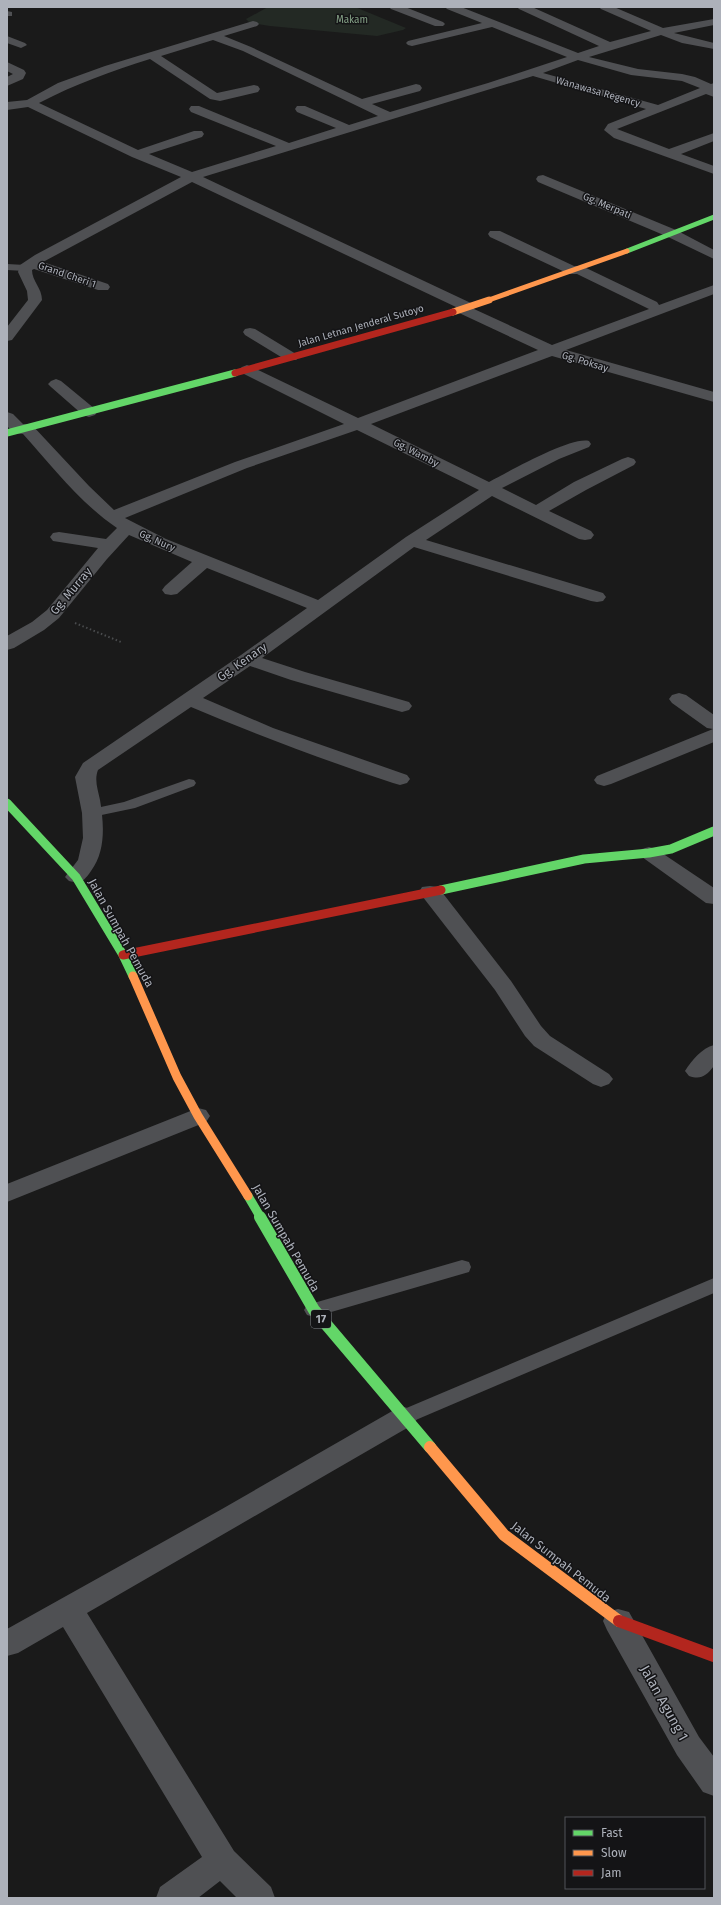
<svg xmlns="http://www.w3.org/2000/svg" width="721" height="1905" font-family="'Fira Sans',sans-serif">
<style>
.green{fill:#232924}
.lines{fill:none;stroke-linecap:round;stroke-linejoin:round}
.path{stroke:#4a4c4e;stroke-width:2;stroke-dasharray:1.5 2.5;stroke-linecap:butt}
.lane{fill:#4f5053;fill-rule:evenodd}
.street{fill:#4f5053;fill-rule:evenodd}
.fast-far3{stroke:#63d668;stroke-width:5}
.fast-far2{stroke:#63d668;stroke-width:7}
.fast-far1{stroke:#63d668;stroke-width:9}
.fast{stroke:#63d668;stroke-width:12}
.slow-far3{stroke:#ff974d;stroke-width:5}
.slow-far2{stroke:#ff974d;stroke-width:7}
.slow-far1{stroke:#ff974d;stroke-width:9}
.slow{stroke:#ff974d;stroke-width:12}
.jam-far2{stroke:#b3261e;stroke-width:7}
.jam-far1{stroke:#b3261e;stroke-width:9}
.jam{stroke:#b3261e;stroke-width:12}
.labels{text-anchor:middle;dominant-baseline:central;stroke-width:3;stroke-linejoin:round;paint-order:stroke}
.far-park-label{font-size:10px;fill:#86a388;stroke:#141416}
.far-street-label{font-size:10px;fill:#adb1ba;stroke:#141416}
.shield{fill:#141416;stroke:#7f8289;stroke-width:1}
.shield-label{font-size:11px;font-weight:bold;fill:#adb1ba}
.street-label{font-size:12px;fill:#adb1ba;stroke:#141416}
.near-street-label{font-size:14px;fill:#adb1ba;stroke:#141416}
</style>
<rect width="100%" height="100%" fill="#1a1a1a"/>
<path class="green" d="M 268,7 L 355,7 L 406,28 L 403,30 L 377,36 L 270,26 L 250,23 L 246,19 Z"/>
<g class="lines">
<path class="path" d="M 75,623 L 121,642"/>
<path class="lane" d="M 7,11 L 12,12 L 12,16 L 7,16 Z
M 7,264 L 25,265 L 30,268 L 25,271 L 7,270 Z
M 189,779 L 194,780 L 196,783 L 194,786 L 135,808 L 92,817 L 87,816 L 85,813 L 87,810 L 124,802 Z
M 462,1260 L 469,1262 L 471,1267 L 469,1272 L 314,1317 L 307,1315 L 304,1310 L 307,1305 Z
M 714,1278 L 714,1293 L 411,1422 L 404,1424 L 397,1422 L 394,1417 L 397,1412 Z"/>
<path class="street" d="M 389,7 L 405,7 L 443,22 L 445,24 L 443,26 L 435,26 L 391,9 Z
M 445,7 L 461,7 L 578,53 L 599,46 L 519,9 L 517,7 L 532,7 L 610,42 L 651,31 L 601,9 L 599,7 L 614,7 L 663,28 L 714,19 L 714,25 L 674,33 L 714,43 L 714,49 L 682,43 L 661,35 L 589,57 L 638,69 L 682,74 L 695,77 L 711,84 L 714,83 L 714,97 L 706,94 L 617,129 L 669,149 L 714,133 L 714,141 L 681,154 L 714,166 L 714,174 L 614,138 L 604,130 L 608,124 L 646,109 L 533,76 L 203,177 L 473,304 L 475,307 L 474,309 L 552,345 L 649,309 L 577,274 L 569,274 L 490,237 L 488,234 L 490,231 L 500,231 L 574,266 L 582,266 L 657,302 L 659,305 L 714,285 L 714,294 L 566,350 L 714,392 L 714,402 L 552,356 L 371,424 L 489,482 C 508,472 571,436 589,441 L 591,444 L 589,447 L 559,459 L 502,488 L 536,505 L 574,482 L 622,459 L 628,457 L 634,459 L 636,462 L 634,465 L 586,490 L 549,511 L 591,531 L 594,535 L 591,539 L 585,540 L 579,539 L 492,496 L 426,540 L 603,593 L 606,597 L 603,601 L 597,602 L 591,601 L 414,547 L 262,658 L 305,672 L 409,702 L 412,706 L 409,710 L 402,712 L 395,710 L 291,680 L 250,666 L 203,698 L 273,728 L 407,775 L 410,779 L 407,783 L 400,785 L 393,783 C 324,760 257,735 191,707 L 98,770 C 94,780 98,790 100,800 C 104,824 106,851 91,871 C 84,881 81,884 69,881 L 65,877 L 78,860 L 83,838 L 82,813 L 75,777 L 83,763 L 241,655 L 307,608 L 207,568 L 177,594 L 171,595 L 165,594 L 162,590 L 165,586 L 192,562 L 129,535 L 107,559 L 59,618 L 44,630 L 14,648 L 7,650 L 7,636 L 32,622 L 47,610 L 98,548 L 53,541 L 50,537 L 53,533 L 59,532 L 106,539 L 117,528 C 80,503 52,466 23,434 L 14,433 L 7,426 L 7,412 L 13,414 L 23,424 L 32,425 L 89,486 L 114,510 L 235,462 L 344,424 L 242,373 L 239,370 L 242,367 L 247,365 L 252,367 L 358,418 L 538,350 L 457,312 L 455,309 L 456,307 L 192,182 L 43,262 L 108,284 L 110,287 L 108,290 L 98,290 L 34,269 L 32,270 C 32,281 42,288 42,300 L 12,340 L 7,341 L 7,327 L 28,300 L 27,291 L 18,272 L 20,265 L 35,255 L 181,177 L 132,157 L 28,107 L 7,110 L 7,102 L 27,100 L 58,83 L 105,66 L 253,21 L 257,22 L 259,24 L 257,26 L 224,36 L 251,47 L 362,99 L 416,84 L 420,85 L 422,88 L 420,91 L 372,104 L 390,112 L 488,83 L 567,57 L 492,27 L 412,46 L 408,45 L 406,43 L 408,41 L 482,23 L 447,9 ZM 213,40 L 243,51 L 378,116 L 349,125 L 305,106 L 297,106 L 295,109 L 297,112 L 336,128 L 289,143 L 199,106 L 191,106 L 189,109 L 191,112 L 276,146 L 192,172 L 149,154 L 202,137 L 204,134 L 202,131 L 194,131 L 138,150 L 39,103 C 75,84 112,71 150,59 L 210,99 L 220,101 L 258,92 L 260,89 L 258,86 L 254,85 L 217,93 L 161,56 ZM 578,60 L 631,75 L 682,81 L 700,88 L 658,105 L 543,73 ZM 357,430 L 479,490 L 406,537 L 318,600 L 166,539 L 125,518 L 247,468 Z
M 7,36 L 25,43 L 27,45 L 21,48 L 7,43 Z
M 7,62 L 24,70 L 26,73 L 23,79 L 7,86 L 7,77 L 13,74 L 7,71 Z
M 543,175 L 676,230 L 714,250 L 714,259 L 666,236 L 538,182 L 536,179 L 538,176 Z
M 250,328 L 255,329 L 296,354 L 299,357 L 296,360 L 286,360 L 245,335 L 243,332 L 245,329 Z
M 56,379 L 61,381 L 95,409 L 97,412 L 95,415 L 89,417 L 83,415 L 51,387 L 48,384 L 51,381 Z
M 679,693 L 686,695 L 714,715 L 714,742 L 611,784 L 604,786 L 597,784 L 594,780 L 597,776 L 713,729 L 707,728 L 672,703 L 669,699 L 672,695 Z
M 649,847 L 656,849 L 714,888 L 714,904 L 706,903 L 642,857 L 639,853 L 642,849 Z
M 430,886 L 438,887 L 511,981 L 541,1026 L 550,1036 L 609,1074 L 613,1079 L 609,1084 L 601,1087 L 593,1084 L 534,1046 L 525,1036 L 495,990 L 419,892 L 422,887 Z
M 714,1045 L 714,1066 C 706,1076 701,1080 689,1076 L 685,1071 C 692,1060 702,1048 714,1045 Z
M 198,1108 L 206,1110 L 210,1116 L 206,1122 L 7,1202 L 7,1184 Z
M 404,1407 L 414,1410 L 418,1417 L 414,1424 L 87,1613 L 234,1851 L 271,1887 L 275,1898 L 237,1898 L 220,1881 L 198,1898 L 156,1898 L 160,1887 L 202,1857 L 63,1627 L 18,1653 L 7,1656 L 7,1629 L 222,1509 L 394,1410 Z
M 618,1609 L 629,1612 L 699,1737 L 714,1757 L 714,1796 L 703,1792 L 677,1755 L 607,1630 L 603,1621 L 607,1612 Z"/>
<path class="fast-far3" d="M 627,251 L 714,217"/>
<path class="fast-far2" d="M 7,433 L 235,373"/>
<path class="fast-far1" d="M 7,803 L 76,877 L 123,955 L 133,976
M 441,890 L 584,859 L 649,853 L 671,849 L 714,831
M 248,1196 L 261,1218"/>
<path class="fast" d="M 260,1217 L 314,1310 L 430,1447"/>
<path class="slow-far3" d="M 486,301 L 627,251"/>
<path class="slow-far2" d="M 453,312 L 489,300"/>
<path class="slow-far1" d="M 133,976 L 177,1077 L 198,1116 L 248,1196"/>
<path class="slow" d="M 430,1447 L 504,1535 L 619,1621"/>
<path class="jam-far2" d="M 235,373 L 453,312"/>
<path class="jam-far1" d="M 123,955 L 441,890"/>
<path class="jam" d="M 619,1621 L 714,1656"/>
</g>
<g class="labels">
<g class="far-park-label">
<text x="352" y="20">Makam</text>
</g>
<g class="far-street-label">
<text transform="translate(598 92) rotate(16)">Wanawasa Regency</text>
<text transform="translate(607 206) rotate(23)">Gg. Merpati</text>
<text transform="translate(67 275) rotate(19)">Grand Cheri 1</text>
<text transform="translate(361 326) rotate(-16)">Jalan Letnan Jenderal Sutoyo</text>
<text transform="translate(585 362) rotate(17)">Gg. Poksay</text>
<text transform="translate(416 453) rotate(27)">Gg. Wamby</text>
<text transform="translate(157 541) rotate(24)">Gg, Nury</text>
</g>
<rect class="shield" x="311" y="1310" width="20" height="18" rx="3"/>
<g class="shield-label">
<text x="321" y="1319">17</text>
</g>
<g class="street-label">
<text transform="translate(71 591) rotate(-50)">Gg. Murray</text>
<text transform="translate(242 662) rotate(-35)">Gg. Kenary</text>
<text transform="translate(121 933) rotate(61)">Jalan Sumpah Pemuda</text>
<text transform="translate(286 1238) rotate(60)">Jalan Sumpah Pemuda</text>
<text transform="translate(561 1562) rotate(38)">Jalan Sumpah Pemuda</text>
</g>
<g class="near-street-label">
<text transform="translate(664 1703) rotate(61)">Jalan Agung 1</text>
</g>
</g>
<rect width="721" height="1905" fill="none" stroke="#adb1ba" stroke-width="16"/>
<rect x="565" y="1817" width="140" height="72" fill="#141416" stroke="#515358"/>
<rect x="573" y="1830" width="20" height="6" fill="#63d668" stroke="#515358"/>
<text x="601" y="1837" font-size="12" fill="#adb1ba">Fast</text>
<rect x="573" y="1850" width="20" height="6" fill="#ff974d" stroke="#515358"/>
<text x="601" y="1857" font-size="12" fill="#adb1ba">Slow</text>
<rect x="573" y="1870" width="20" height="6" fill="#b3261e" stroke="#515358"/>
<text x="601" y="1877" font-size="12" fill="#adb1ba">Jam</text>
</svg>
